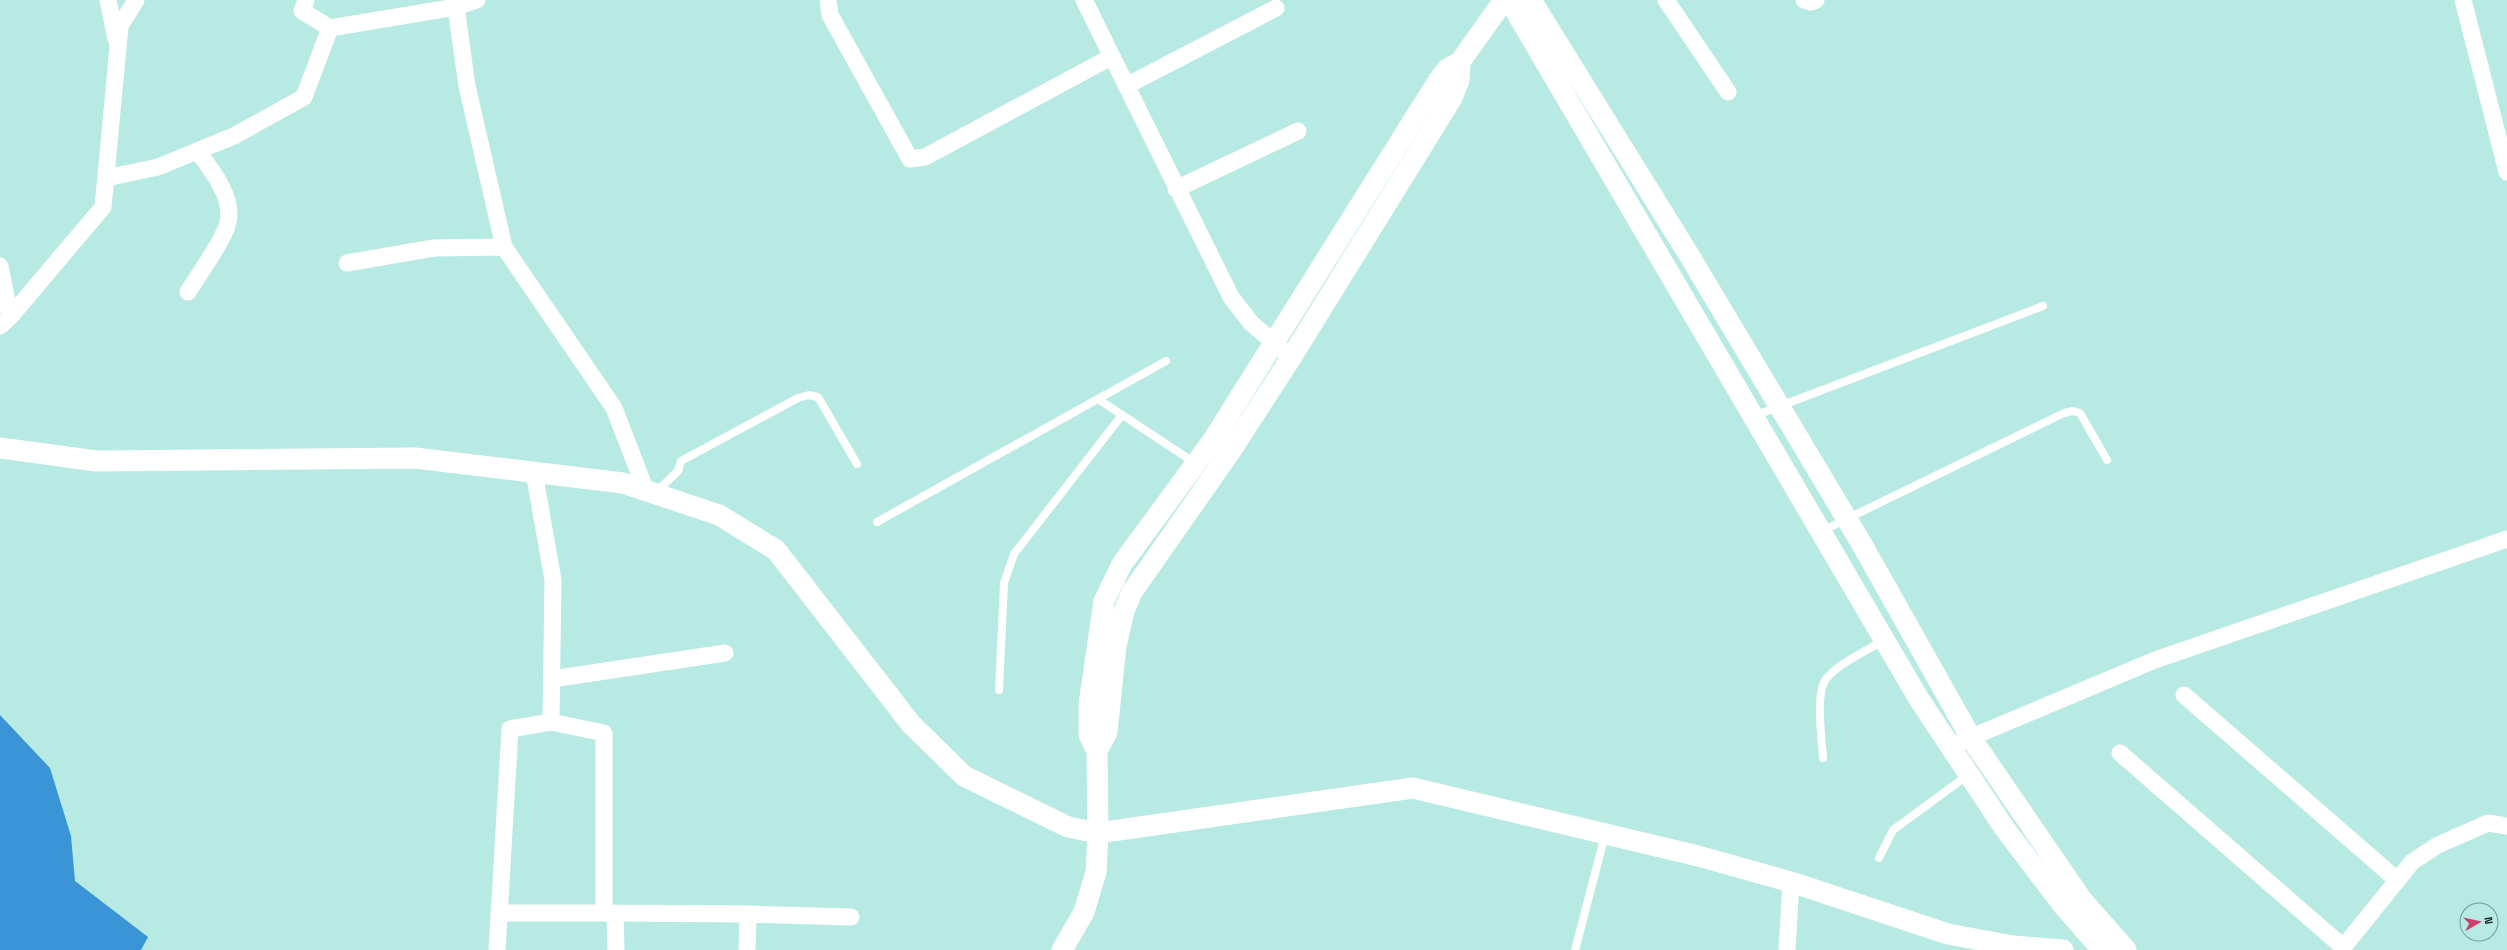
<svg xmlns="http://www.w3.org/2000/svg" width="2507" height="950" font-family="'Space Grotesk',sans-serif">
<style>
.water{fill:#3b94d5}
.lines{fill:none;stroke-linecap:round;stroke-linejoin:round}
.service{stroke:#fff;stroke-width:8}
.minor{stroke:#fff;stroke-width:17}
.tertiary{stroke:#fff;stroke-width:21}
</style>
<rect width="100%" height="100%" fill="#b6eae2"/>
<path class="water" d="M 0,715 L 50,768 L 71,836 L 75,881 L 148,937 L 141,950 L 0,950 Z"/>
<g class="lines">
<path class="service" d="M 1098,399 L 1195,463
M 1754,416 L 2043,306
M 655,493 L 678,471 L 681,461 L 798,398 L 809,395 L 818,397 L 857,464
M 877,522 L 1166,361
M 1822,531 L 2064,413 L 2073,411 L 2080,413 L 2107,460
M 999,690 L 1004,583 L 1014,554 L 1122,415
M 1823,758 C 1822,740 1815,694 1826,679 C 1837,664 1868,650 1884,640
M 1879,858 L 1893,830 L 1968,775
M 1575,950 L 1605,835"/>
<path class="minor" d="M 108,0 L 116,39
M 455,0 L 467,86 L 504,247 L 614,408 L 646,491
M 828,0 L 830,15 L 910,159 L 925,157 L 1111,57
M 1084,0 L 1231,297 L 1251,323 L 1291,357
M 1666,0 L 1728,92
M 1804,0 L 1811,2 L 1816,0
M 2463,0 L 2507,172
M 330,28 L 456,7 L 477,0
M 1126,86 L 1276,8
M 106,178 L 158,167 L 197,151 L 234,136 L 304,97 L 330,28 L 302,11 L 306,0
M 1176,189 L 1298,131
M 347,263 L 434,248 L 504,247
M 0,266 L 10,317 L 0,326
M 188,292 C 199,274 221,244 227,226 C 236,200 212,170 197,151
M 10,317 L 103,207 L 120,26 L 136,0
M 534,472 L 553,580 L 551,722 L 604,733 L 604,913 L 748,914 L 747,950
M 552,679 L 725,653
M 2184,695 L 2397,880
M 1960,742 L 2155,660 L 2507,539
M 2120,753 L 2343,947
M 500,913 L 604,913
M 615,913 L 616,950
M 748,914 L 851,917
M 497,950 L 510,729 L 551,722
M 1787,950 L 1791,882
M 2341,950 L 2412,862 L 2438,845 L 2488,823 L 2507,826"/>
<path class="tertiary" d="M 1509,0 L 1919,699 L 2005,829 L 2062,904 L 2102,950
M 1531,0 L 1689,255 L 1860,541 L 1971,738 L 2082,900 L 2126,950
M 0,448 L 96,461 L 415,458 L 623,483 L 719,515 L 776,550 L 911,724 L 964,776 L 1068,827 L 1098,833 L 1413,788 L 1698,856 L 1791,882 L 1948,934 L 2013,946 L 2063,950
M 1097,751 L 1107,732 L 1116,646 L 1124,611 L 1132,592 L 1230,452 L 1289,361 L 1452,98 L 1459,80 L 1460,62
M 1062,950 L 1084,912 L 1096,872 L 1098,833 L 1097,751 L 1089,735 L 1089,704 L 1104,601 L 1122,564 L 1213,440 L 1438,81 L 1447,69 L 1460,62 L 1504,0"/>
</g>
<g transform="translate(2479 922) rotate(81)"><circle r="19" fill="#b6eae2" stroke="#749c96"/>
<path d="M0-3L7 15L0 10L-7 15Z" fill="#cb3e6d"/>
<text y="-6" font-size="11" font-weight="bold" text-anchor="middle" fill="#122724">N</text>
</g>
</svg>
